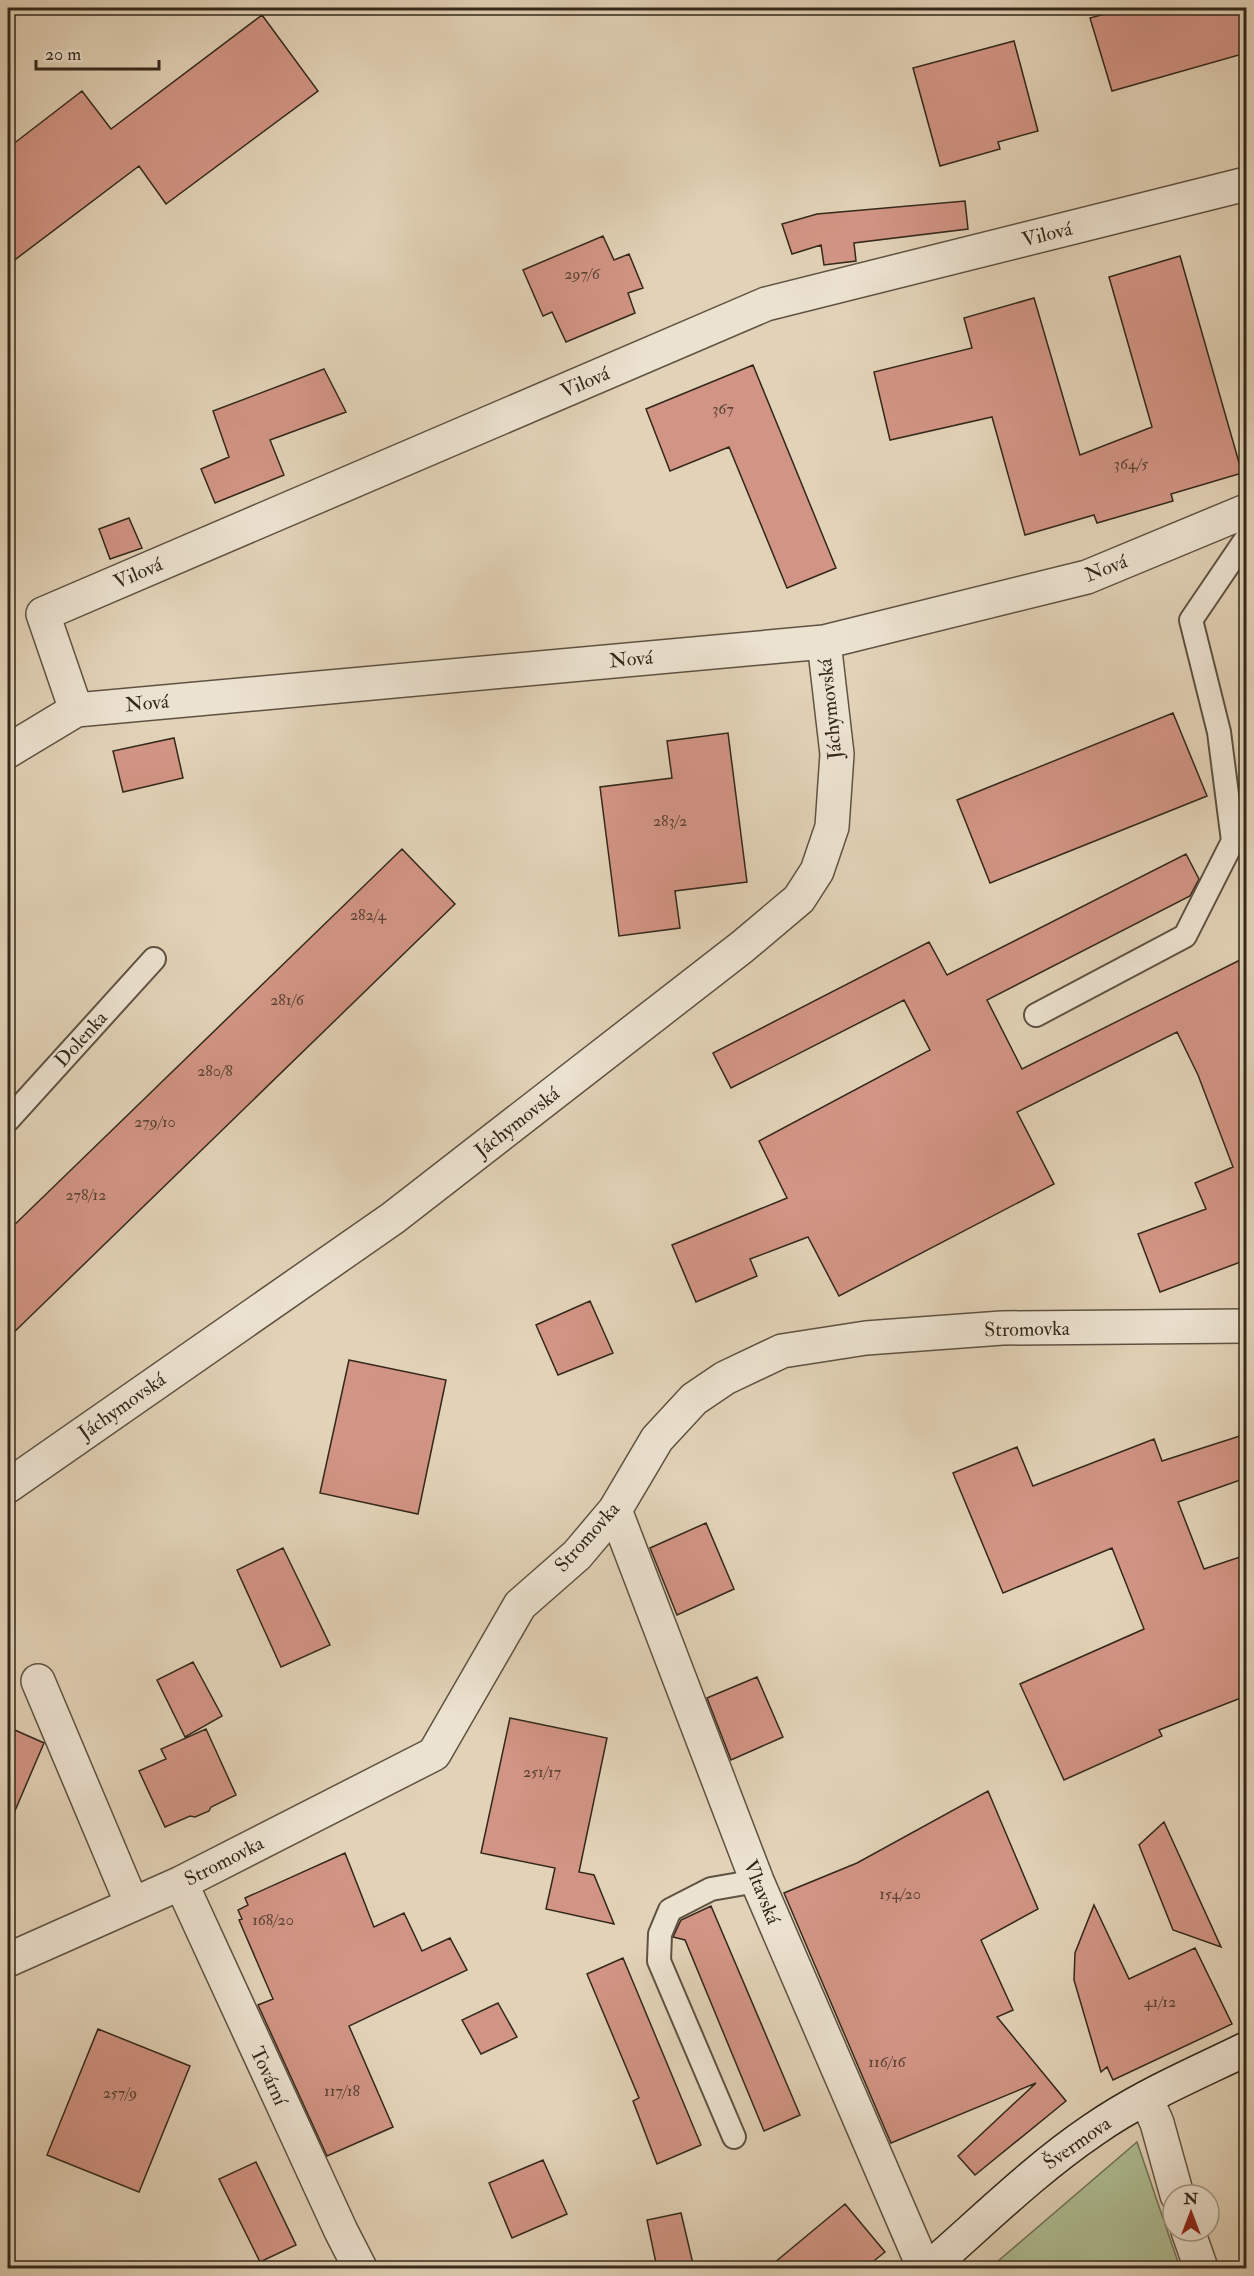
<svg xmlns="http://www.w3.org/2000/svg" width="1254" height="2276" font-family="'IM FELL Double Pica',serif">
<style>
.green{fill:#aebd93;stroke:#707257;stroke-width:1.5}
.building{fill:#d29484;stroke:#33281b;stroke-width:1.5}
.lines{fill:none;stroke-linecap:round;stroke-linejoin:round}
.lane-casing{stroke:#5f5242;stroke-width:26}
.street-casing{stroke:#5f5242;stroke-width:36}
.secondary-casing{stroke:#33281b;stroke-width:36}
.lane{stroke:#ece2d0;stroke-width:22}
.street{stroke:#ece2d0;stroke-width:33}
.secondary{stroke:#ece2d0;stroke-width:33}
.labels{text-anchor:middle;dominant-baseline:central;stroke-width:4.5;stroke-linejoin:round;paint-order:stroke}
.number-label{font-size:16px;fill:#5b4335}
.street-label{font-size:20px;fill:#33281b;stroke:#ece2d0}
</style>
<rect width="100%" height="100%" fill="#e2d2b7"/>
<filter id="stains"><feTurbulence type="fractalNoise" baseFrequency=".00333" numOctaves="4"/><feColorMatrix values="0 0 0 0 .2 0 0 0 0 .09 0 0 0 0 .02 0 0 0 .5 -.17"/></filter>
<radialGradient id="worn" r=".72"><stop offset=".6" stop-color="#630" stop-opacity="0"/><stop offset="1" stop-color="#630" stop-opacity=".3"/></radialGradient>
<path class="green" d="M 1137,2142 L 1180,2268 L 990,2268 Z"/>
<path class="building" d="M 1126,8 L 1246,8 L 1246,53 L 1112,91 L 1090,18 Z
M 262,15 L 318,91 L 166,204 L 139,166 L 8,265 L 8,148 L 82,91 L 111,129 Z
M 1014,41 L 1038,131 L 998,142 L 1000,149 L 940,166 L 913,68 Z
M 965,201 L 968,229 L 854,243 L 856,261 L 824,265 L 821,245 L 792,254 L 782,224 L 817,214 Z
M 603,236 L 614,260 L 629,254 L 643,288 L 628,293 L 635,313 L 566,342 L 552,312 L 543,316 L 523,270 Z
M 1180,256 L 1242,473 L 1171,494 L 1173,501 L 1097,523 L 1094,515 L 1025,535 L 992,417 L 890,440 L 874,372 L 972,348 L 964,318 L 1034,298 L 1080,455 L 1152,427 L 1109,277 Z
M 753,365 L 836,568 L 787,588 L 729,447 L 670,471 L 646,409 Z
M 324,369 L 346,412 L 270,440 L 284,475 L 215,503 L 201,469 L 229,457 L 213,411 Z
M 129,518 L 142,548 L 110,559 L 99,529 Z
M 1173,713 L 1207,796 L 990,883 L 957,800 Z
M 728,733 L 747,882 L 675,891 L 680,928 L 619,936 L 600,787 L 672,778 L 667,741 Z
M 174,738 L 183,778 L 123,792 L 113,751 Z
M 402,849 L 455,904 L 8,1338 L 8,1231 Z
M 1186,854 L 1199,879 L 1190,896 L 987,1000 L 1022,1069 L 1246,957 L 1246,1260 L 1160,1292 L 1138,1234 L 1206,1209 L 1195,1183 L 1233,1167 L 1198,1075 L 1177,1032 L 1017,1112 L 1054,1184 L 839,1296 L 808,1237 L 750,1259 L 757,1276 L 696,1302 L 672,1245 L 787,1198 L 759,1141 L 930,1050 L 904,1000 L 731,1088 L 713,1053 L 929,942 L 947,975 Z
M 590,1301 L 613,1353 L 558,1375 L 536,1325 Z
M 349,1360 L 446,1380 L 418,1514 L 320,1493 Z
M 1246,1434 L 1246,1478 L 1178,1502 L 1204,1569 L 1246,1555 L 1246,1696 L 1159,1730 L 1162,1736 L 1064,1780 L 1020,1684 L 1144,1629 L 1112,1548 L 1003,1593 L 953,1473 L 1017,1447 L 1033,1486 L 1154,1439 L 1162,1461 Z
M 706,1523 L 734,1589 L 677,1615 L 650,1548 Z
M 283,1548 L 330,1645 L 281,1667 L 237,1570 Z
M 193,1662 L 222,1716 L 185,1737 L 157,1680 Z
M 757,1677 L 783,1737 L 731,1760 L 707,1698 Z
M 510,1718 L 607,1738 L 579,1872 L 594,1875 L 614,1924 L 546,1909 L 555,1868 L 481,1853 Z
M 8,1727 L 44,1743 L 8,1827 Z
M 206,1729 L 236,1795 L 211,1807 L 209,1811 L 195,1817 L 190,1816 L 165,1827 L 139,1771 L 166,1759 L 161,1749 Z
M 988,1791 L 1038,1909 L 981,1940 L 1013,2010 L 997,2017 L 1066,2101 L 975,2175 L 958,2156 L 1036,2083 L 891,2143 L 784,1893 L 857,1863 Z
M 1164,1822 L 1221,1947 L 1173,1930 L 1139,1845 Z
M 345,1853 L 374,1927 L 404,1913 L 422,1951 L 450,1938 L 467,1970 L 349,2026 L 393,2127 L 327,2156 L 258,2005 L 273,1999 L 239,1920 L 242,1919 L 238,1910 L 248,1905 L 245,1898 Z
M 1094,1905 L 1129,1979 L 1195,1948 L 1232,2024 L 1113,2080 L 1107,2067 L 1101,2072 L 1074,1980 L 1075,1953 Z
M 711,1906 L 800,2115 L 764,2131 L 685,1940 L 673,1937 L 681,1920 Z
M 623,1958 L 701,2145 L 657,2164 L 633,2101 L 639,2098 L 587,1974 Z
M 498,2003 L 517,2037 L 481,2054 L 462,2020 Z
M 98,2029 L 190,2066 L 139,2192 L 47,2155 Z
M 543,2160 L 567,2214 L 512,2238 L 489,2183 Z
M 256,2162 L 296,2245 L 260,2262 L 219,2179 Z
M 845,2204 L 885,2252 L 865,2268 L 768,2268 Z
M 681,2213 L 694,2268 L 657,2268 L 647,2220 Z"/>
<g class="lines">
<g class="lane-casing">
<path id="lane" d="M 1036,1015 L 1185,936 L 1233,841 L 1219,732 L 1191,620 L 1246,539
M 8,1120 L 154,959
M 734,2137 L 659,1961 L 660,1934 L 670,1910 L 711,1889 L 757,1881"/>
</g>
<g class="street-casing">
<path id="street" d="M 76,710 L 43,614 L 766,304 L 1246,184
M 8,751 L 76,710 L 824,642 L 1087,577 L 1246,511
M 8,1486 L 393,1218 L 742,947 L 799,899 L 817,871 L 832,827 L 837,754 L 824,642
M 615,1510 L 757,1881 L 924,2268
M 38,1681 L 132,1904
M 181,1883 L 341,2231 L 360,2268
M 8,1960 L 181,1883 L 434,1754 L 520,1605 L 577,1555 L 615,1510 L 657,1439 L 694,1399 L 725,1378 L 782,1351 L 866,1338 L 1002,1328 L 1246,1326
M 1146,2098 L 1157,2123 L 1177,2195
M 1188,2231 L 1201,2268"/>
</g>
<g class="secondary-casing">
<path id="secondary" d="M 929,2268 C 983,2221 1034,2170 1093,2130 C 1140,2097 1195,2074 1246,2049"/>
</g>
<use href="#lane" class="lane"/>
<use href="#street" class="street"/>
<use href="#secondary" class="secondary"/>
</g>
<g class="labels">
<g class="number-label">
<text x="582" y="274">297/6</text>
<text x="723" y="409">367</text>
<text x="1131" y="464">364/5</text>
<text x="670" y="821">283/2</text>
<text x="368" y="915">282/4</text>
<text x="287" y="1000">281/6</text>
<text x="215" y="1071">280/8</text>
<text x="155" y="1122">279/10</text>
<text x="86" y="1195">278/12</text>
<text x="542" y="1772">251/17</text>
<text x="900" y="1894">154/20</text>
<text x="273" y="1920">168/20</text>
<text x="1160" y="2002">41/12</text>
<text x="887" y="2062">116/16</text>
<text x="342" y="2091">117/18</text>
<text x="120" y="2093">257/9</text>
</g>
<g class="street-label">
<text transform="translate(1047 234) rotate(-14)">Vilová</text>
<text transform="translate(585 382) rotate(-23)">Vilová</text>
<text transform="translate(1106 568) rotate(-21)">Nová</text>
<text transform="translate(138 573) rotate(-23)">Vilová</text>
<text transform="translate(631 659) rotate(-5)">Nová</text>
<text transform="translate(147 703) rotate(-5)">Nová</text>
<text transform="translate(830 709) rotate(-96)">Jáchymovská</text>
<text transform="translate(81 1039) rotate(-48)">Dolenka</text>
<text transform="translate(517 1122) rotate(-38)">Jáchymovská</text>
<text transform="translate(1027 1329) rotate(-1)">Stromovka</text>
<text transform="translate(122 1406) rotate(-35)">Jáchymovská</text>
<text transform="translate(587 1537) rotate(-48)">Stromovka</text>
<text transform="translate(224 1861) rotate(-27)">Stromovka</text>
<text transform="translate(762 1892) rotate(68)">Vltavská</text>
<text transform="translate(269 2076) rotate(65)">Tovární</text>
<text transform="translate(1077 2143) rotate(-35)">Švermova</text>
</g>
</g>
<rect width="1254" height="2276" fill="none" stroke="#e2d2b7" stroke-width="30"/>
<rect x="9" y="9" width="1236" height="2258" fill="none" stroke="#33281b" stroke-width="3"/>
<rect x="15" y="15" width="1224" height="2246" fill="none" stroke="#33281b" stroke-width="1.5"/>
<g transform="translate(1191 2213)"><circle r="28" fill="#ece2d0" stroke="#a29888" stroke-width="1.5"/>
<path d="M0-4.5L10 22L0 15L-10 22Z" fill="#8f2418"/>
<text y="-9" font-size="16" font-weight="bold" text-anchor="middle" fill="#33281b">N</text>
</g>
<path d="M36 60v9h123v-9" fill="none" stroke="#33281b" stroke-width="3"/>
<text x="45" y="60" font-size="18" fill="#33281b" stroke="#ece2d0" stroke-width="4.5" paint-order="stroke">20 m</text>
<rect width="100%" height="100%" filter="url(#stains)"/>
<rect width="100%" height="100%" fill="url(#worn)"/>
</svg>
